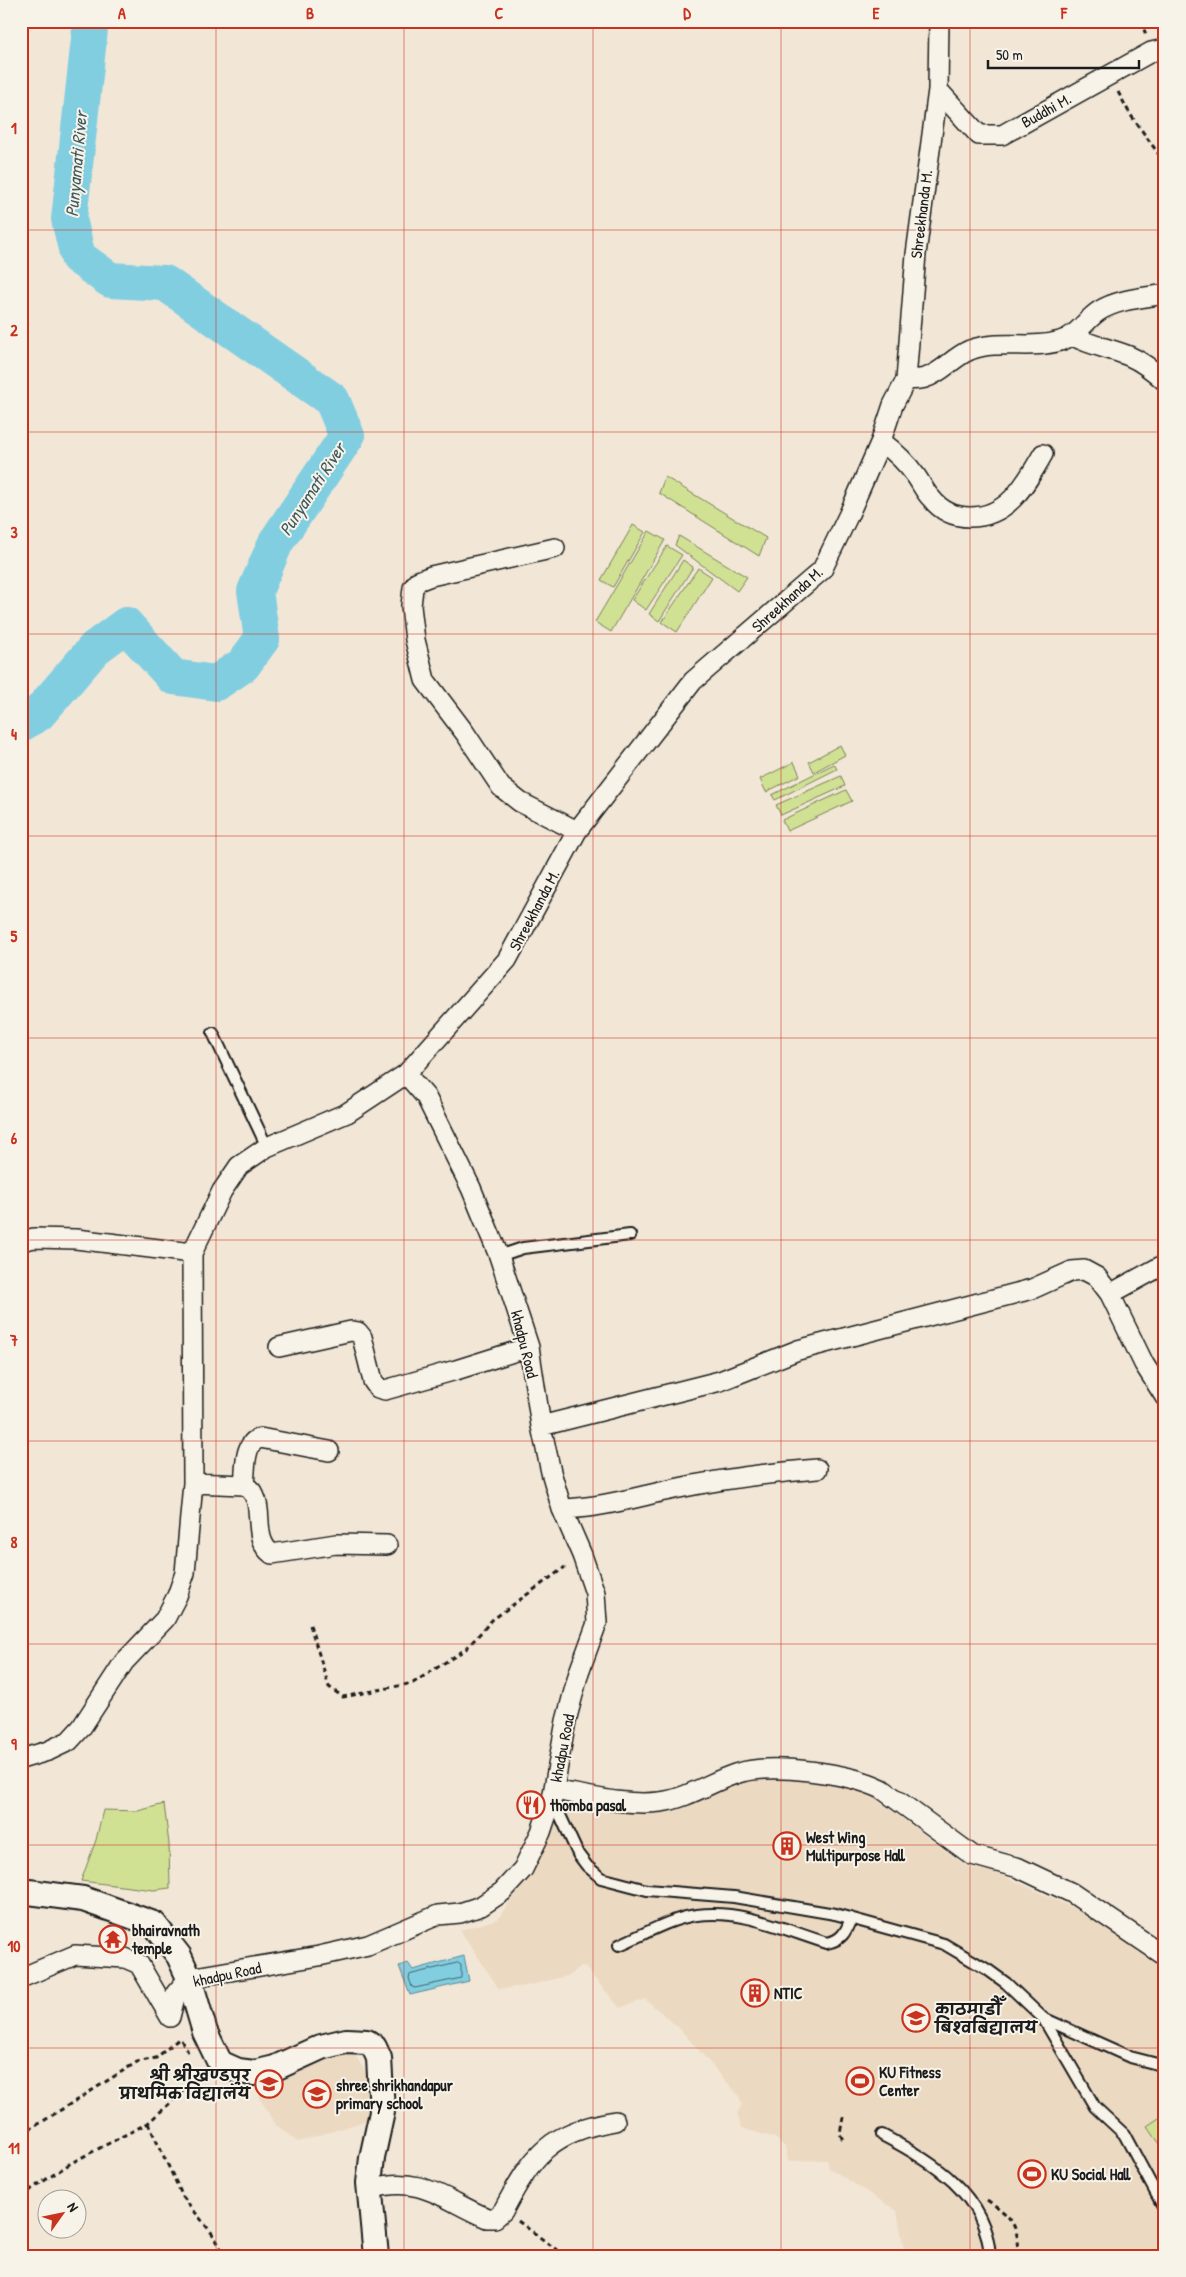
<svg xmlns="http://www.w3.org/2000/svg" width="1186" height="2277" font-family="'Patrick Hand','Playpen Sans Deva',sans-serif">
<style>
.built{fill:#ecd9c1}
.green{fill:#d1e194;stroke:#767e58}
.water{fill:#82cee1;stroke:#598792}
.lines{fill:none;stroke-linecap:round;stroke-linejoin:round}
.shore{stroke:#45636b;stroke-width:1}
.river{stroke:#82cee1;stroke-width:36}
.service-casing{stroke:#1c1c1c;stroke-width:14}
.minor-casing{stroke:#1c1c1c;stroke-width:22}
.tertiary-casing{stroke:#1c1c1c;stroke-width:28}
.path{stroke:#1c1c1c;stroke-width:3;stroke-dasharray:5 4;stroke-linecap:butt}
.service{stroke:#f7f3e8;stroke-width:10}
.minor{stroke:#f7f3e8;stroke-width:19}
.tertiary{stroke:#f7f3e8;stroke-width:24}
.grid{fill:none;stroke:#c8321e;stroke-width:1;stroke-opacity:0.55}
.labels{text-anchor:middle;dominant-baseline:central;stroke-width:4;stroke-linejoin:round;paint-order:stroke}
.street-label{font-size:16px;fill:#1c1c1c;stroke:#f7f3e8}
.poi-label{font-size:16px;font-weight:bold;fill:#1c1c1c;stroke:#f7f3e8;text-anchor:start}
.water-label{font-size:18px;font-style:italic;fill:#405a61;stroke:#f7f3e8}
.neatline{fill:none;stroke:#c8321e;stroke-width:2}
.grid-label{font-size:16px;text-anchor:middle;font-weight:bold;fill:#c8321e}
</style>
<rect width="100%" height="100%" fill="#f2e7d6"/>
<filter id="ink" filterUnits="userSpaceOnUse"><feTurbulence type="fractalNoise" baseFrequency=".02" numOctaves="2"/><feDisplacementMap in="SourceGraphic" scale="10" xChannelSelector="R" yChannelSelector="G"/><feConvolveMatrix kernelMatrix="1 2 1 2 8 2 1 2 1" color-interpolation-filters="sRGB"/></filter>
<g filter="url(#ink)">
<path class="built" d="M 758,1775 L 864,1790 L 969,1868 L 993,1871 L 1091,1916 L 1165,1970 L 1165,2256 L 905,2256 L 897,2211 L 829,2168 L 827,2160 L 788,2161 L 785,2147 L 775,2138 L 742,2128 L 737,2113 L 742,2105 L 739,2096 L 679,2028 L 645,1999 L 620,2008 L 585,1967 L 581,1966 L 571,1975 L 526,1986 L 499,1989 L 460,1930 L 498,1919 L 543,1850 L 567,1801 L 656,1812 Z
M 350,2047 L 376,2089 L 375,2118 L 298,2142 L 276,2125 L 260,2099 L 257,2078 Z"/>
<path class="green" d="M 665,477 L 766,538 L 759,556 L 659,493 Z
M 633,525 L 645,532 L 613,587 L 601,580 Z
M 649,531 L 665,540 L 611,632 L 595,622 Z
M 679,536 L 747,577 L 737,591 L 675,545 Z
M 667,546 L 682,555 L 646,610 L 632,600 Z
M 683,560 L 693,567 L 659,621 L 649,614 Z
M 698,568 L 712,577 L 677,632 L 662,622 Z
M 840,745 L 845,755 L 814,772 L 809,762 Z
M 794,762 L 800,775 L 766,792 L 760,779 Z
M 834,764 L 837,769 L 775,800 L 772,795 Z
M 841,776 L 845,786 L 781,815 L 776,805 Z
M 846,790 L 852,801 L 787,831 L 782,820 Z
M 164,1804 L 169,1844 L 170,1888 L 154,1890 L 81,1881 L 96,1840 L 103,1810 L 138,1811 Z
M 1165,2114 L 1165,2151 L 1147,2126 Z"/>
<path class="water" d="M 464,1956 L 469,1981 L 410,1995 L 399,1966 L 408,1963 L 413,1970 Z"/>
<g class="lines">
<path class="shore" d="M 458,1963 L 461,1965 L 461,1978 L 415,1988 L 412,1987 L 409,1978 L 410,1975 Z"/>
<path class="river" d="M 21,724 L 38,714 L 95,648 L 126,625 L 173,677 L 216,683 L 243,665 L 262,639 L 255,591 L 276,542 L 347,436 L 332,400 L 165,283 L 110,280 L 78,257 L 69,219 L 91,21"/>
<g class="service-casing">
<path id="service" d="M 213,1033 L 267,1147
M 499,1256 L 523,1248 L 630,1235
M 553,1800 L 578,1854 L 587,1866 L 601,1878 L 647,1890 L 734,1897 L 835,1914 L 944,1944 L 988,1970 L 1006,1983 L 1043,2018 L 1095,2107 L 1124,2134 L 1165,2210
M 619,1945 C 643,1935 671,1918 697,1915 C 742,1909 785,1930 827,1943 C 842,1940 846,1932 851,1918
M 1043,2018 L 1130,2057 L 1165,2066
M 882,2135 C 932,2161 986,2194 990,2256"/>
</g>
<g class="minor-casing">
<path id="minor" d="M 938,90 L 979,135 L 1002,135 L 1151,52 L 1165,49
M 1073,336 C 1091,346 1110,348 1129,356 C 1143,362 1154,371 1165,381
M 906,380 C 912,379 919,380 925,378 C 942,373 953,357 970,350 C 999,339 1031,350 1060,341 C 1078,336 1085,320 1099,311 C 1118,299 1143,298 1165,294
M 881,441 C 894,451 906,462 916,476 C 921,483 925,492 931,498 C 941,511 954,517 970,517 C 1009,517 1026,483 1043,454
M 555,548 L 431,576 L 418,581 L 413,588 L 411,606 L 415,640 L 425,680 L 465,733 L 501,787 L 520,802 L 577,831
M 21,1241 L 34,1238 L 76,1239 L 192,1253 L 222,1191 L 239,1166 L 267,1147 L 347,1113 L 406,1074 L 507,960 L 577,831 L 693,681 L 822,570 L 849,514 L 881,441 L 893,405 L 906,380 L 916,254 L 938,90 L 939,21
M 1110,1294 L 1165,1264
M 279,1347 L 351,1331 L 358,1332 L 362,1337 L 373,1381 L 378,1388 L 385,1390 L 456,1370 L 529,1347
M 541,1426 L 720,1381 L 798,1350 L 1032,1289 L 1072,1271 L 1084,1270 L 1097,1277 L 1110,1294 L 1144,1364 L 1165,1397
M 193,1483 L 244,1485 C 270,1499 248,1537 272,1554 L 336,1544 L 387,1545
M 244,1485 C 246,1469 243,1443 260,1438 L 329,1451
M 562,1509 C 601,1508 636,1497 674,1489 C 722,1479 769,1473 817,1469
M 21,1759 L 48,1751 L 69,1741 L 81,1728 L 124,1662 L 165,1619 L 177,1596 L 185,1573 L 193,1483 L 192,1253
M 554,1790 C 588,1796 625,1806 660,1802 C 686,1799 711,1782 735,1774 C 770,1762 849,1773 882,1789 L 972,1855 L 1019,1868 L 1072,1893 L 1165,1956
M 21,1978 L 75,1955 L 125,1958 L 139,1964 L 170,2017 L 176,1993 L 189,1978 L 319,1956 L 368,1945 L 438,1915 L 460,1913 L 481,1906 L 502,1892 L 523,1869 L 541,1832 L 552,1799 L 566,1721 L 579,1672 L 597,1623 L 595,1593 L 582,1555 L 562,1509 L 551,1472 L 541,1426 L 529,1347 L 499,1256 L 471,1188 L 426,1097 L 406,1074
M 370,2189 C 421,2174 444,2200 487,2218 L 495,2218 L 503,2211 C 533,2154 550,2132 615,2121"/>
</g>
<g class="tertiary-casing">
<path id="tertiary" d="M 21,1891 L 83,1899 L 154,1924 L 179,1956 L 189,1978 L 205,2032 L 220,2063 L 238,2071 L 254,2073 L 275,2068 L 321,2047 L 346,2041 L 367,2042 L 374,2047 L 379,2058 L 382,2112 L 372,2158 L 369,2183 L 376,2256"/>
</g>
<path class="path" d="M 1141,21 L 1146,35
M 1118,92 L 1130,114 L 1165,163
M 310,1625 L 329,1687 L 343,1697 L 413,1683 L 466,1649 L 492,1620 L 565,1567
M 181,2040 L 188,2052
M 843,2117 L 840,2134 L 843,2140
M 148,2123 L 183,2197 L 214,2236 L 225,2256
M 21,2135 L 137,2062 L 156,2058 L 180,2038
M 21,2196 L 71,2163 L 148,2123 L 202,2074
M 987,2200 C 1011,2216 1017,2223 1019,2251
M 518,2221 L 565,2256
M 1019,2256 L 1019,2251 L 1031,2256"/>
<use href="#service" class="service"/>
<use href="#minor" class="minor"/>
<use href="#tertiary" class="tertiary"/>
</g>
</g>
<path class="grid" d="M 216,21 L 216,2256M 404,21 L 404,2256M 593,21 L 593,2256M 781,21 L 781,2256M 970,21 L 970,2256M 21,230 L 1165,230M 21,432 L 1165,432M 21,634 L 1165,634M 21,836 L 1165,836M 21,1038 L 1165,1038M 21,1240 L 1165,1240M 21,1441 L 1165,1441M 21,1644 L 1165,1644M 21,1845 L 1165,1845M 21,2048 L 1165,2048"/>
<defs>
<g id="restaurant-ring" transform="scale(1.4375)"><circle r="9.5" fill="#f7f3e8" stroke="#c8321e" stroke-width="1.5"/><path d="M-5-6h1v4h1v-4h1v4h1v-4h1v5L-1.5 .5V6h-2V.5L-5-1ZM5-6V6H3V1.5H1.5Q1.5-4 5-6Z" fill="#c8321e"/></g>
<g id="building-ring" transform="scale(1.4375)"><circle r="9.5" fill="#f7f3e8" stroke="#c8321e" stroke-width="1.5"/><path d="M-4-6H4V6H1V3H-1V6H-4ZM-2.5-4.3h1.7v1.8h-1.7ZM.8-4.3h1.7v1.8H.8ZM-2.5-1h1.7V.8h-1.7ZM.8-1h1.7V.8H.8Z" fill="#c8321e"/></g>
<g id="temple-ring" transform="scale(1.4375)"><circle r="9.5" fill="#f7f3e8" stroke="#c8321e" stroke-width="1.5"/><path d="M0-6L5-2H3V0L6.5 2.5H4V6H1.5V3h-3V6H-4V2.5H-6.5L-3 0V-2H-5Z" fill="#c8321e"/></g>
<g id="university-ring" transform="scale(1.4375)"><circle r="9.5" fill="#f7f3e8" stroke="#c8321e" stroke-width="1.5"/><path d="M0-5L7-2L0 1L-7-2ZM-4 1L0 2.5L4 1V4Q0 6-4 4Z" fill="#c8321e"/></g>
<g id="stadium-ring" transform="scale(1.4375)"><circle r="9.5" fill="#f7f3e8" stroke="#c8321e" stroke-width="1.5"/><path d="M0-5a6.5 5 0 1 0 0 10a6.5 5 0 1 0 0-10ZM-3.5-1.8h7v3.6h-7Z" fill="#c8321e"/></g>
<g id="school-ring" transform="scale(1.4375)"><circle r="9.5" fill="#f7f3e8" stroke="#c8321e" stroke-width="1.5"/><path d="M0-5L7-2L0 1L-7-2ZM-4 1L0 2.5L4 1V4Q0 6-4 4Z" fill="#c8321e"/></g>
</defs>
<g fill-rule="evenodd">
<use href="#restaurant-ring" x="531" y="1805"/>
<use href="#building-ring" x="787" y="1846"/>
<use href="#temple-ring" x="113" y="1939"/>
<use href="#building-ring" x="755" y="1993"/>
<use href="#university-ring" x="916" y="2018"/>
<use href="#stadium-ring" x="860" y="2081"/>
<use href="#school-ring" x="269" y="2084"/>
<use href="#school-ring" x="317" y="2094"/>
<use href="#stadium-ring" x="1032" y="2174"/>
</g>
<g class="labels">
<g class="street-label">
<text transform="translate(1046 110) rotate(-29)">Buddhi M.</text>
<text transform="translate(921 214) rotate(-83)">Shreekhanda M.</text>
<text transform="translate(787 599) rotate(-42)">Shreekhanda M.</text>
<text transform="translate(534 910) rotate(-62)">Shreekhanda M.</text>
<text transform="translate(525 1344) rotate(76)">khadpu Road</text>
<text transform="translate(562 1748) rotate(-79)">khadpu Road</text>
<text transform="translate(227 1974) rotate(-12)">khadpu Road</text>
</g>
<g class="poi-label">
<text x="550" y="1805">thomba pasal</text>
<text x="806" y="1837">West Wing<tspan x="806" dy="18">Multipurpose Hall</tspan></text>
<text x="132" y="1930">bhairavnath<tspan x="132" dy="18">temple</tspan></text>
<text x="774" y="1993">NTIC</text>
<text x="935" y="2009">काठमाडौँ<tspan x="935" dy="18">बिश्वबिद्यालय</tspan></text>
<text x="879" y="2072">KU Fitness<tspan x="879" dy="18">Center</tspan></text>
<text x="250" y="2075" text-anchor="end">श्री श्रीखण्डपुर<tspan x="250" dy="18">प्राथमिक विद्यालय</tspan></text>
<text x="336" y="2085">shree shrikhandapur<tspan x="336" dy="18">primary school</tspan></text>
<text x="1051" y="2174">KU Social Hall</text>
</g>
<g class="water-label">
<text transform="translate(76 164) rotate(-85)">Punyamati River</text>
<text transform="translate(312 489) rotate(-57)">Punyamati River</text>
</g>
</g>
<rect width="1186" height="2277" fill="none" stroke="#f7f3e8" stroke-width="55"/>
<g transform="translate(62 2214) rotate(57)"><circle r="24" fill="#f7f3e8" stroke="#9f9d96"/>
<path d="M0-4L9 19L0 12L-9 19Z" fill="#c8321e"/>
<text y="-8" font-size="14" font-weight="bold" text-anchor="middle" fill="#1c1c1c">N</text>
</g>
<path d="M988 60v8h151v-8" fill="none" stroke="#1c1c1c" stroke-width="2.5"/>
<text x="996" y="60" font-size="15" fill="#1c1c1c" stroke="#f7f3e8" stroke-width="4" paint-order="stroke">50 m</text>
<rect x="28" y="28" width="1130" height="2222" class="neatline"/>
<g class="grid-label">
<text x="122" y="19">A</text>
<text x="310" y="19">B</text>
<text x="499" y="19">C</text>
<text x="687" y="19">D</text>
<text x="876" y="19">E</text>
<text x="1064" y="19">F</text>
<text x="14" y="134">1</text>
<text x="14" y="336">2</text>
<text x="14" y="538">3</text>
<text x="14" y="740">4</text>
<text x="14" y="942">5</text>
<text x="14" y="1144">6</text>
<text x="14" y="1346">7</text>
<text x="14" y="1548">8</text>
<text x="14" y="1750">9</text>
<text x="14" y="1952">10</text>
<text x="14" y="2154">11</text>
</g>
</svg>
